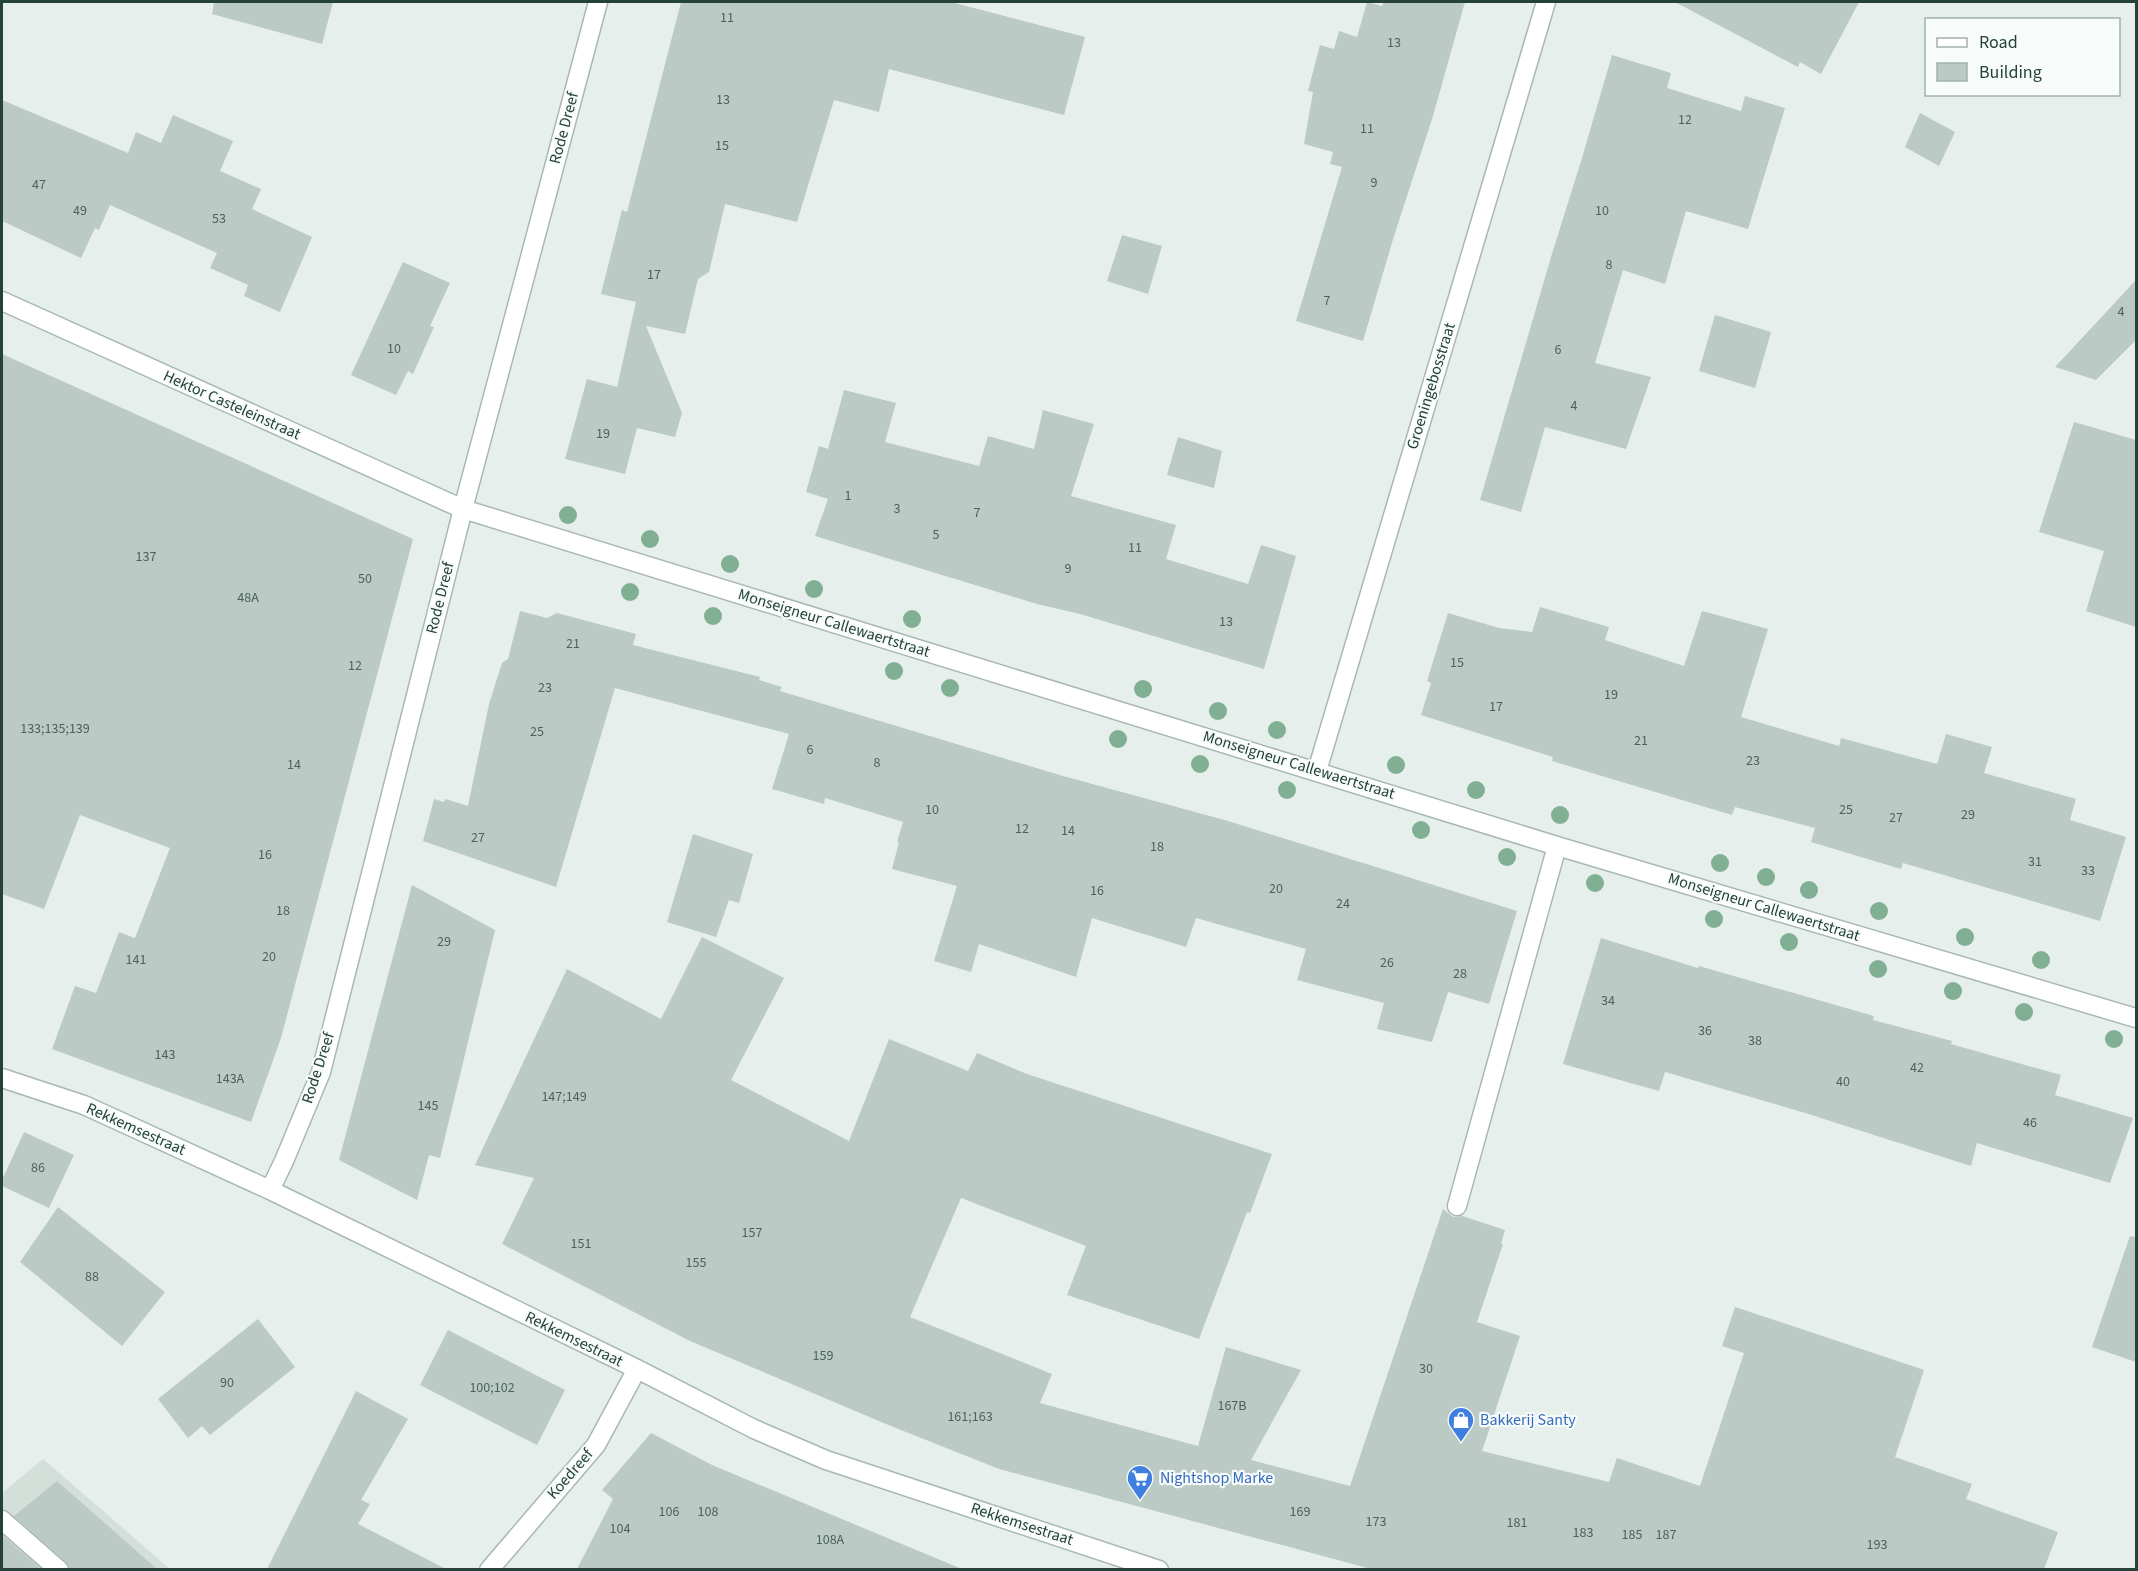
<svg xmlns="http://www.w3.org/2000/svg" width="2138" height="1571" font-family="'Source Sans 3',sans-serif">
<style>
.built{fill:#d4dfda}
.building{fill:#bbcac4}
.lines{fill:none;stroke-linecap:round;stroke-linejoin:round}
.minor-casing{stroke:#a8b8b2;stroke-width:21}
.minor{stroke:#fff;stroke-width:18}
.tree{fill:#80af93}
.labels{text-anchor:middle;dominant-baseline:central;stroke-width:4.5;stroke-linejoin:round;paint-order:stroke}
.number-label{font-size:14px;fill:#4a645c}
.street-label{font-size:16px;fill:#24423a;stroke:#f7fbf9}
.shop-label{font-size:16px;fill:#366cbe;stroke:#f7fbf9;text-anchor:start}
</style>
<rect width="100%" height="100%" fill="#e6efeb"/>
<path class="built" d="M 43,1459 L 170,1569 L 2,1570 L 2,1493 Z"/>
<path class="building" d="M 214,2 L 333,2 L 322,44 L 212,14 Z
M 681,2 L 951,2 L 1085,37 L 1064,115 L 889,69 L 879,112 L 834,100 L 797,222 L 725,204 L 709,272 L 698,279 L 685,334 L 646,326 L 682,413 L 675,437 L 637,428 L 625,474 L 565,459 L 587,379 L 617,387 L 636,302 L 601,294 L 622,210 L 627,212 Z
M 1367,2 L 1382,6 L 1384,2 L 1465,2 L 1433,116 L 1394,236 L 1363,341 L 1296,321 L 1342,167 L 1330,164 L 1333,152 L 1304,144 L 1313,92 L 1308,91 L 1320,45 L 1334,49 L 1339,31 L 1357,37 Z
M 1675,2 L 1859,2 L 1821,74 L 1800,62 L 1798,67 Z
M 1612,55 L 1671,73 L 1667,88 L 1741,111 L 1745,96 L 1785,108 L 1748,229 L 1686,211 L 1665,284 L 1623,270 L 1595,363 L 1651,377 L 1626,449 L 1545,427 L 1521,512 L 1480,500 L 1551,257 L 1582,158 Z
M 2,100 L 128,153 L 136,132 L 161,143 L 173,115 L 233,141 L 220,171 L 261,189 L 252,209 L 312,237 L 280,312 L 244,296 L 248,285 L 210,268 L 217,253 L 110,205 L 99,230 L 95,228 L 81,258 L 2,221 Z
M 1920,113 L 1955,132 L 1939,166 L 1905,147 Z
M 1122,235 L 1162,246 L 1148,294 L 1107,281 Z
M 403,262 L 450,283 L 430,326 L 434,327 L 413,374 L 408,371 L 396,395 L 351,375 Z
M 2136,280 L 2136,340 L 2096,380 L 2055,367 Z
M 1715,315 L 1771,332 L 1755,388 L 1699,371 Z
M 2,354 L 413,539 L 281,1038 L 251,1122 L 52,1049 L 75,986 L 96,993 L 119,932 L 135,938 L 170,848 L 80,815 L 44,909 L 2,894 Z
M 844,390 L 896,403 L 885,442 L 979,466 L 988,436 L 1034,449 L 1043,410 L 1094,424 L 1071,496 L 1176,525 L 1166,559 L 1248,584 L 1261,545 L 1296,556 L 1264,669 L 1080,614 L 1037,604 L 815,536 L 828,499 L 806,492 L 819,446 L 828,449 Z
M 2074,422 L 2136,440 L 2136,627 L 2086,611 L 2104,551 L 2039,532 Z
M 1178,437 L 1222,451 L 1214,488 L 1167,475 Z
M 1540,607 L 1609,627 L 1605,640 L 1684,666 L 1702,611 L 1768,629 L 1741,717 L 1839,746 L 1841,738 L 1937,764 L 1946,734 L 1992,747 L 1984,773 L 2076,799 L 2070,820 L 2126,837 L 2100,921 L 1903,863 L 1901,869 L 1811,842 L 1815,828 L 1735,807 L 1732,815 L 1552,761 L 1553,757 L 1421,715 L 1431,683 L 1427,681 L 1448,613 L 1499,628 L 1532,632 Z
M 520,611 L 547,618 L 557,613 L 636,634 L 633,645 L 760,677 L 759,680 L 782,687 L 780,691 L 1063,776 L 1228,821 L 1517,911 L 1489,1004 L 1448,992 L 1432,1042 L 1377,1029 L 1384,1003 L 1297,980 L 1306,949 L 1196,918 L 1186,947 L 1092,918 L 1076,977 L 979,944 L 971,972 L 934,961 L 957,886 L 892,869 L 899,842 L 897,842 L 903,822 L 825,798 L 824,804 L 772,789 L 789,734 L 615,688 L 556,887 L 423,841 L 434,799 L 444,802 L 445,799 L 468,806 L 489,704 L 502,663 L 508,659 Z
M 693,834 L 753,854 L 739,903 L 729,900 L 716,937 L 667,922 Z
M 412,885 L 495,930 L 440,1158 L 429,1155 L 417,1200 L 339,1160 Z
M 702,937 L 784,978 L 731,1080 L 849,1141 L 889,1039 L 968,1071 L 977,1053 L 1027,1074 L 1272,1154 L 1250,1213 L 1247,1212 L 1199,1339 L 1067,1295 L 1086,1246 L 961,1198 L 910,1317 L 1052,1374 L 1040,1403 L 1198,1446 L 1226,1347 L 1301,1370 L 1251,1460 L 1350,1486 L 1443,1209 L 1453,1217 L 1462,1216 L 1505,1230 L 1501,1244 L 1503,1244 L 1477,1322 L 1520,1336 L 1482,1451 L 1609,1482 L 1617,1458 L 1700,1486 L 1744,1353 L 1722,1346 L 1735,1307 L 1924,1370 L 1895,1457 L 1972,1484 L 1966,1499 L 2058,1532 L 2044,1569 L 1371,1569 L 999,1469 L 886,1424 L 690,1341 L 502,1244 L 534,1178 L 475,1165 L 567,969 L 661,1019 Z
M 1601,938 L 1698,968 L 1699,966 L 1874,1016 L 1873,1020 L 1952,1041 L 1951,1044 L 2061,1075 L 2055,1095 L 2133,1118 L 2110,1183 L 1977,1143 L 1971,1166 L 1802,1112 L 1665,1072 L 1659,1091 L 1563,1064 Z
M 24,1132 L 74,1155 L 49,1208 L 2,1186 L 2,1180 Z
M 58,1207 L 165,1292 L 122,1346 L 20,1262 Z
M 2130,1236 L 2136,1237 L 2136,1362 L 2092,1347 Z
M 258,1319 L 295,1367 L 210,1435 L 202,1426 L 188,1438 L 158,1399 Z
M 448,1330 L 565,1390 L 537,1445 L 420,1385 Z
M 356,1391 L 408,1419 L 361,1500 L 370,1504 L 358,1524 L 446,1569 L 267,1569 Z
M 651,1433 L 712,1465 L 962,1569 L 577,1569 L 613,1499 L 602,1490 Z
M 57,1481 L 157,1569 L 70,1569 L 66,1562 L 14,1516 Z
M 2,1535 L 41,1569 L 2,1569 Z"/>
<g class="lines">
<g class="minor-casing">
<path id="minor" d="M 2,301 L 463,509 L 1557,846 L 2136,1018
M 1317,771 L 1546,2
M 2,1078 L 84,1105 L 270,1190 L 637,1369 L 754,1429 L 826,1460 L 1159,1570
M 270,1190 L 284,1161 L 321,1072 L 463,509 L 598,2
M 1457,1206 L 1557,846
M 2,1520 L 59,1570
M 489,1570 L 596,1445 L 637,1369"/>
</g>
<use href="#minor" class="minor"/>
</g>
<g class="tree">
<circle cx="568" cy="515" r="9"/>
<circle cx="650" cy="539" r="9"/>
<circle cx="730" cy="564" r="9"/>
<circle cx="814" cy="589" r="9"/>
<circle cx="630" cy="592" r="9"/>
<circle cx="713" cy="616" r="9"/>
<circle cx="912" cy="619" r="9"/>
<circle cx="894" cy="671" r="9"/>
<circle cx="950" cy="688" r="9"/>
<circle cx="1143" cy="689" r="9"/>
<circle cx="1218" cy="711" r="9"/>
<circle cx="1277" cy="730" r="9"/>
<circle cx="1118" cy="739" r="9"/>
<circle cx="1200" cy="764" r="9"/>
<circle cx="1396" cy="765" r="9"/>
<circle cx="1287" cy="790" r="9"/>
<circle cx="1476" cy="790" r="9"/>
<circle cx="1560" cy="815" r="9"/>
<circle cx="1421" cy="830" r="9"/>
<circle cx="1507" cy="857" r="9"/>
<circle cx="1720" cy="863" r="9"/>
<circle cx="1766" cy="877" r="9"/>
<circle cx="1595" cy="883" r="9"/>
<circle cx="1809" cy="890" r="9"/>
<circle cx="1879" cy="911" r="9"/>
<circle cx="1714" cy="919" r="9"/>
<circle cx="1965" cy="937" r="9"/>
<circle cx="1789" cy="942" r="9"/>
<circle cx="2041" cy="960" r="9"/>
<circle cx="1878" cy="969" r="9"/>
<circle cx="1953" cy="991" r="9"/>
<circle cx="2024" cy="1012" r="9"/>
<circle cx="2114" cy="1039" r="9"/>
</g>
<defs>
<g id="shop-pin" transform="scale(1.35)"><path d="M0 17L-7.5 6A9.5 9.5 0 1 1 7.5 6Z" fill="#3f7fe0" stroke="#f7fbf9"/><path d="M-5-2.5h2.3a2.7 3.5 0 0 1 5.4 0H5L5.5 6h-11ZM-1.5-2.5h3a1.5 2.3 0 0 0-3 0Z" fill="#fff"/></g>
<g id="supermarket-pin" transform="scale(1.35)"><path d="M0 17L-7.5 6A9.5 9.5 0 1 1 7.5 6Z" fill="#3f7fe0" stroke="#f7fbf9"/><path d="M-6-5.5h2.5l.6 2H6L4.5 2H-2.5L-4.4-4H-6ZM-1.5 3.2a1.3 1.3 0 1 0 .1 0ZM3 3.2a1.3 1.3 0 1 0 .1 0Z" fill="#fff"/></g>
</defs>
<g fill-rule="evenodd">
<use href="#shop-pin" x="1461" y="1420"/>
<use href="#supermarket-pin" x="1140" y="1478"/>
</g>
<g class="labels">
<g class="number-label">
<text x="727" y="18">11</text>
<text x="1394" y="43">13</text>
<text x="723" y="100">13</text>
<text x="1685" y="120">12</text>
<text x="1367" y="129">11</text>
<text x="722" y="146">15</text>
<text x="1374" y="183">9</text>
<text x="39" y="185">47</text>
<text x="80" y="211">49</text>
<text x="1602" y="211">10</text>
<text x="219" y="219">53</text>
<text x="1609" y="265">8</text>
<text x="654" y="275">17</text>
<text x="1327" y="301">7</text>
<text x="2121" y="312">4</text>
<text x="394" y="349">10</text>
<text x="1558" y="350">6</text>
<text x="1574" y="406">4</text>
<text x="603" y="434">19</text>
<text x="848" y="496">1</text>
<text x="897" y="509">3</text>
<text x="977" y="513">7</text>
<text x="936" y="535">5</text>
<text x="1135" y="548">11</text>
<text x="146" y="557">137</text>
<text x="1068" y="569">9</text>
<text x="365" y="579">50</text>
<text x="248" y="598">48A</text>
<text x="1226" y="622">13</text>
<text x="573" y="644">21</text>
<text x="1457" y="663">15</text>
<text x="355" y="666">12</text>
<text x="545" y="688">23</text>
<text x="1611" y="695">19</text>
<text x="1496" y="707">17</text>
<text x="55" y="729">133;135;139</text>
<text x="537" y="732">25</text>
<text x="1641" y="741">21</text>
<text x="810" y="750">6</text>
<text x="1753" y="761">23</text>
<text x="877" y="763">8</text>
<text x="294" y="765">14</text>
<text x="932" y="810">10</text>
<text x="1846" y="810">25</text>
<text x="1968" y="815">29</text>
<text x="1896" y="818">27</text>
<text x="1022" y="829">12</text>
<text x="1068" y="831">14</text>
<text x="478" y="838">27</text>
<text x="1157" y="847">18</text>
<text x="265" y="855">16</text>
<text x="2035" y="862">31</text>
<text x="2088" y="871">33</text>
<text x="1276" y="889">20</text>
<text x="1097" y="891">16</text>
<text x="1343" y="904">24</text>
<text x="283" y="911">18</text>
<text x="444" y="942">29</text>
<text x="269" y="957">20</text>
<text x="136" y="960">141</text>
<text x="1387" y="963">26</text>
<text x="1460" y="974">28</text>
<text x="1608" y="1001">34</text>
<text x="1705" y="1031">36</text>
<text x="1755" y="1041">38</text>
<text x="165" y="1055">143</text>
<text x="1917" y="1068">42</text>
<text x="230" y="1079">143A</text>
<text x="1843" y="1082">40</text>
<text x="564" y="1097">147;149</text>
<text x="428" y="1106">145</text>
<text x="2030" y="1123">46</text>
<text x="38" y="1168">86</text>
<text x="752" y="1233">157</text>
<text x="581" y="1244">151</text>
<text x="696" y="1263">155</text>
<text x="92" y="1277">88</text>
<text x="823" y="1356">159</text>
<text x="1426" y="1369">30</text>
<text x="227" y="1383">90</text>
<text x="492" y="1388">100;102</text>
<text x="1232" y="1406">167B</text>
<text x="970" y="1417">161;163</text>
<text x="669" y="1512">106</text>
<text x="708" y="1512">108</text>
<text x="1300" y="1512">169</text>
<text x="1376" y="1522">173</text>
<text x="1517" y="1523">181</text>
<text x="620" y="1529">104</text>
<text x="1583" y="1533">183</text>
<text x="1632" y="1535">185</text>
<text x="1666" y="1535">187</text>
<text x="830" y="1540">108A</text>
<text x="1877" y="1545">193</text>
</g>
<g class="street-label">
<text transform="translate(564 128) rotate(-75)">Rode Dreef</text>
<text transform="translate(1431 386) rotate(-73)">Groeningebosstraat</text>
<text transform="translate(232 405) rotate(24)">Hektor Casteleinstraat</text>
<text transform="translate(440 598) rotate(-76)">Rode Dreef</text>
<text transform="translate(834 623) rotate(17)">Monseigneur Callewaertstraat</text>
<text transform="translate(1299 765) rotate(17)">Monseigneur Callewaertstraat</text>
<text transform="translate(1764 907) rotate(17)">Monseigneur Callewaertstraat</text>
<text transform="translate(318 1068) rotate(-72)">Rode Dreef</text>
<text transform="translate(136 1129) rotate(24)">Rekkemsestraat</text>
<text transform="translate(574 1339) rotate(26)">Rekkemsestraat</text>
<text transform="translate(570 1474) rotate(-49)">Koedreef</text>
<text transform="translate(1022 1524) rotate(18)">Rekkemsestraat</text>
</g>
<g class="shop-label">
<text x="1480" y="1420">Bakkerij Santy</text>
<text x="1160" y="1478">Nightshop Marke</text>
</g>
</g>
<rect width="2138" height="1571" fill="none" stroke="#24423a" stroke-width="6"/>
<rect x="1925" y="18" width="195" height="78" fill="#f7fbf9" stroke="#a3b1ad" stroke-width="1.5"/>
<rect x="1937" y="38" width="30" height="9" fill="#ffffff" stroke="#a3b1ad" stroke-width="1.5"/>
<text x="1979" y="48" font-size="18" fill="#24423a">Road</text>
<rect x="1937" y="63" width="30" height="18" fill="#bbcac4" stroke="#a3b1ad" stroke-width="1.5"/>
<text x="1979" y="78" font-size="18" fill="#24423a">Building</text>
</svg>
